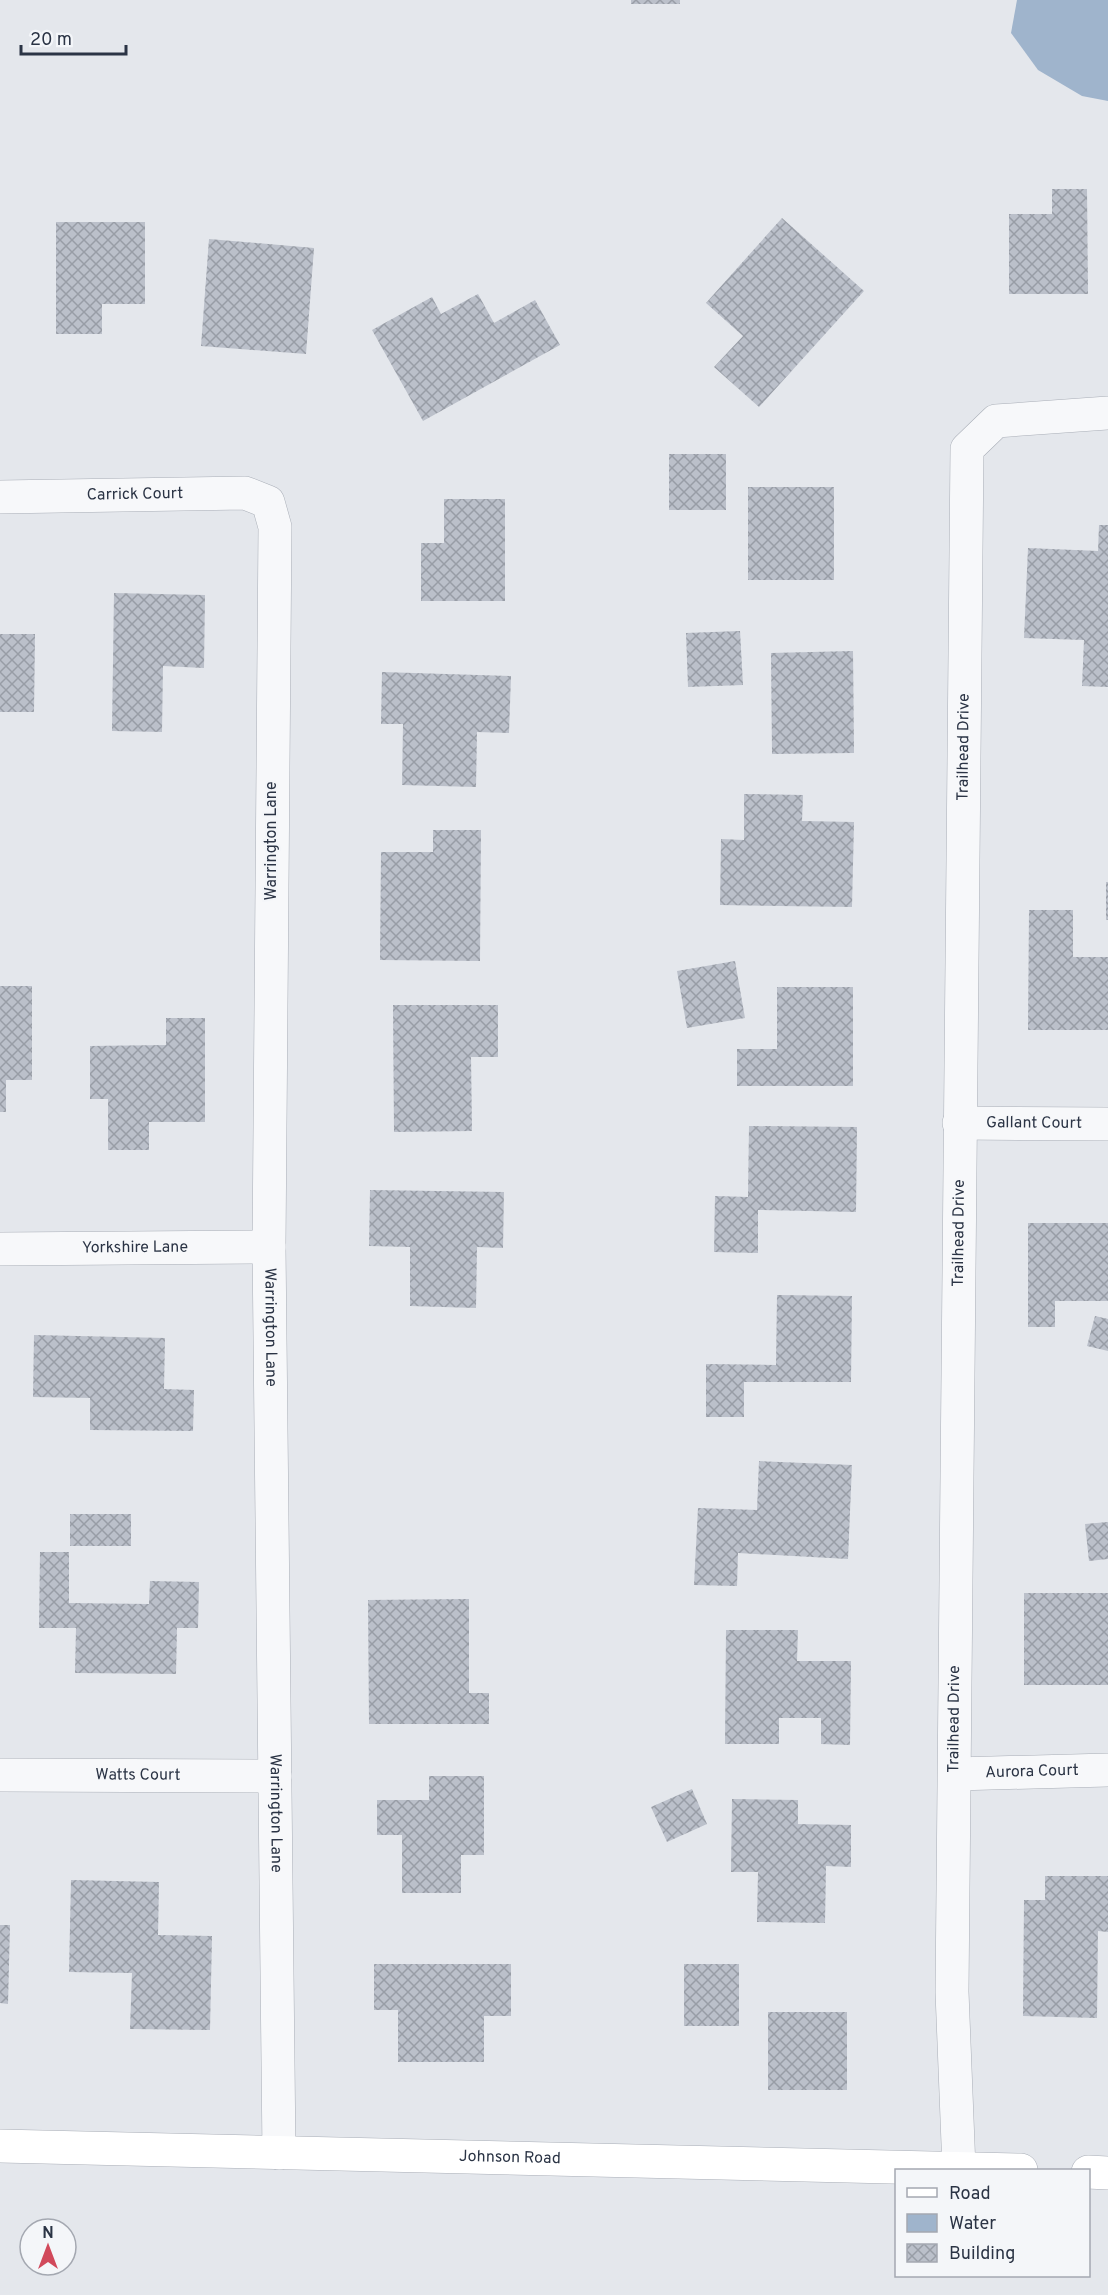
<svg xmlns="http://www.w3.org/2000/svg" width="1108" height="2295" font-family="Overpass,sans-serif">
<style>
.water{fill:#9fb4cc}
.building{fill:url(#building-cross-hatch)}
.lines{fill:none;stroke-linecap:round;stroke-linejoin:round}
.street-casing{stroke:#a9aeb7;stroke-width:34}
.secondary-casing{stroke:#a9aeb7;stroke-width:34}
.street{stroke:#f7f8fa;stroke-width:33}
.secondary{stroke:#fff;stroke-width:33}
.labels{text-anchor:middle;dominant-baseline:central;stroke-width:4.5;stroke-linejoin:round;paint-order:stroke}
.street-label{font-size:16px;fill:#2b3445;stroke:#f4f6f9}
</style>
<defs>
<pattern id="building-cross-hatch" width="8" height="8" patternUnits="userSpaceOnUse" patternTransform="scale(1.5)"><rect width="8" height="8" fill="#bbc0ca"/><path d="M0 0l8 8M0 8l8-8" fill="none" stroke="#989da6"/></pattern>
</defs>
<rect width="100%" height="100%" fill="#e4e7ec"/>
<path class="water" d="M 1017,0 L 1108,0 L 1108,101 L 1082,96 L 1038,70 L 1011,33 Z"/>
<path class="building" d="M 631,0 L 680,0 L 680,4 L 631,4 Z
M 1052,189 L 1087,189 L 1088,294 L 1009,294 L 1009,214 L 1052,214 Z
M 782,218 L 864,291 L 759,407 L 714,367 L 743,336 L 706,303 Z
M 56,222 L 145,222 L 145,304 L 102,304 L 102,334 L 56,334 Z
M 209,239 L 314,248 L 306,354 L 201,346 Z
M 478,294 L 494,323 L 535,300 L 560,345 L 423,421 L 372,330 L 432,297 L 441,314 Z
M 669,454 L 726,454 L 726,510 L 669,510 Z
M 748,487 L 834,487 L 834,580 L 748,580 Z
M 444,499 L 505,499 L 505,601 L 421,601 L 421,543 L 444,543 Z
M 1099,525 L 1108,525 L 1108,687 L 1082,686 L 1084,640 L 1024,638 L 1028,548 L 1098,551 Z
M 114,593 L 205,595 L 204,668 L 163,666 L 162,732 L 112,731 Z
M 740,631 L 743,685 L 688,687 L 686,633 Z
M 0,634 L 35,634 L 34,712 L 0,712 Z
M 853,651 L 854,753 L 772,754 L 771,653 Z
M 382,672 L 511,676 L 509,733 L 477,732 L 476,787 L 402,785 L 403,724 L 381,724 Z
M 744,794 L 803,795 L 802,821 L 854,822 L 852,907 L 720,905 L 721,839 L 744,840 Z
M 433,830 L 481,830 L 480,961 L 380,960 L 381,852 L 433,852 Z
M 1106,882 L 1108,882 L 1108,920 L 1106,920 Z
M 1029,910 L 1073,910 L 1073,957 L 1108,957 L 1108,1030 L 1028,1030 Z
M 735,961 L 745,1018 L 687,1028 L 677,971 Z
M 0,986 L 32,986 L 32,1080 L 6,1080 L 6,1112 L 0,1112 Z
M 777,987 L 853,987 L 853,1086 L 737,1086 L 737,1049 L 777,1049 Z
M 393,1005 L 498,1005 L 498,1057 L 471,1057 L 472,1131 L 394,1132 Z
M 166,1018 L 205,1018 L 205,1122 L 149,1122 L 149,1150 L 108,1150 L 108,1099 L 90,1099 L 90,1046 L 166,1045 Z
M 749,1126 L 857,1127 L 856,1212 L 758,1210 L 758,1253 L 714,1252 L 715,1196 L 748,1197 Z
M 370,1190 L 504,1192 L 503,1248 L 477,1247 L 476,1308 L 410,1306 L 410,1247 L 369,1246 Z
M 1028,1223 L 1108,1223 L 1108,1301 L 1055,1301 L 1055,1327 L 1028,1327 Z
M 777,1295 L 852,1296 L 851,1382 L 744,1382 L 744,1417 L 706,1417 L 706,1364 L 776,1365 Z
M 1095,1316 L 1108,1319 L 1108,1351 L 1087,1346 Z
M 34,1335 L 165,1338 L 164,1389 L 194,1390 L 193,1431 L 90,1430 L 90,1398 L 33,1397 Z
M 759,1461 L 852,1465 L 848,1559 L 738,1553 L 737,1586 L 694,1585 L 698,1508 L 757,1510 Z
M 70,1514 L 131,1514 L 131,1546 L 70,1546 Z
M 1108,1522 L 1108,1559 L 1089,1561 L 1085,1524 Z
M 40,1552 L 69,1552 L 69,1603 L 149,1604 L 150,1581 L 199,1582 L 198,1628 L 177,1628 L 176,1674 L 75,1673 L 76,1628 L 39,1628 Z
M 1024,1593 L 1108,1593 L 1108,1685 L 1024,1685 Z
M 469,1599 L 469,1693 L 489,1693 L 489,1724 L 369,1724 L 368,1600 Z
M 726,1630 L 798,1630 L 797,1661 L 851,1661 L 850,1745 L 821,1744 L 821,1718 L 779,1718 L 779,1744 L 725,1744 Z
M 429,1776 L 484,1776 L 484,1855 L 461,1855 L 461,1893 L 402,1893 L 402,1835 L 377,1835 L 377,1800 L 429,1800 Z
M 692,1789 L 707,1824 L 667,1842 L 651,1807 Z
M 732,1799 L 798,1800 L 798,1824 L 851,1825 L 851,1867 L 826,1866 L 825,1923 L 757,1922 L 758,1872 L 731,1872 Z
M 1045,1876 L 1108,1876 L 1108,1932 L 1098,1931 L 1097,2018 L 1023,2016 L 1024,1900 L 1045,1900 Z
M 71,1880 L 159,1882 L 158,1935 L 212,1936 L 210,2030 L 130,2029 L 132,1973 L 69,1972 Z
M 0,1925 L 10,1925 L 8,2004 L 0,2003 Z
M 374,1964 L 511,1964 L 511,2016 L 484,2016 L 484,2062 L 398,2062 L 398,2010 L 374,2010 Z
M 684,1964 L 739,1964 L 739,2026 L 684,2026 Z
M 768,2012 L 847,2012 L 847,2090 L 768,2090 Z"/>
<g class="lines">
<g class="street-casing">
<g id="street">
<path id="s1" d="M 0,497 L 245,493 L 268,502 L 275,527 L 269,1247 L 279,2153"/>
<path id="s2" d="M 959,1123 L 1108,1124"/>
<path id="s3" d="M 0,1249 L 269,1247"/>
<path id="s4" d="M 956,1774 L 1108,1770"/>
<path id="s5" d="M 0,1775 L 275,1776"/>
<path id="s6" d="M 959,2169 L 952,1992 L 967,449 L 996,421 L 1108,413"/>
</g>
</g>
<g class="secondary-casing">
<g id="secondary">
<path id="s7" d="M 0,2146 L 1021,2170"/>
<path d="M 1088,2172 L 1108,2173"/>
</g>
</g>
<use href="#street" class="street"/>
<use href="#secondary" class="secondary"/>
</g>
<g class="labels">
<g class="street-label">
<text stroke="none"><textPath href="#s1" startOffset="135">Carrick Court</textPath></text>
<text stroke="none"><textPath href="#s6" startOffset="1422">Trailhead Drive</textPath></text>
<text transform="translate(272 841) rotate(-90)">Warrington Lane</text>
<text stroke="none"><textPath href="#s2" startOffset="75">Gallant Court</textPath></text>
<text stroke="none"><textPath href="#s6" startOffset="936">Trailhead Drive</textPath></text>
<text stroke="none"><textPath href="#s3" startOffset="135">Yorkshire Lane</textPath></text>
<text stroke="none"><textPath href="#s1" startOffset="1096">Warrington Lane</textPath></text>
<text stroke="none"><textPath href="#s6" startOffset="450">Trailhead Drive</textPath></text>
<text stroke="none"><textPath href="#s4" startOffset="76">Aurora Court</textPath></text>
<text stroke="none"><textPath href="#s5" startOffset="138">Watts Court</textPath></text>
<text stroke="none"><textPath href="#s1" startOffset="1582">Warrington Lane</textPath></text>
<text stroke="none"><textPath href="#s7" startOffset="510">Johnson Road</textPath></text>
</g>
</g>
<rect x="895" y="2169" width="195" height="108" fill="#f4f6f9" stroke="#a4a8b1" stroke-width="1.5"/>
<rect x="907" y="2188" width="30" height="9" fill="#ffffff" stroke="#a4a8b1" stroke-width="1.5"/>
<text x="949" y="2199" font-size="18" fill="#2b3445">Road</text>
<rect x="907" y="2214" width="30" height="18" fill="#9fb4cc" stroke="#a4a8b1" stroke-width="1.5"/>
<text x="949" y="2229" font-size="18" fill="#2b3445">Water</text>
<rect x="907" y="2244" width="30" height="18" fill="url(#building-cross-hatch)" stroke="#a4a8b1" stroke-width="1.5"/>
<text x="949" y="2259" font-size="18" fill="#2b3445">Building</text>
<g transform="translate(48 2247)"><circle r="28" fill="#f4f6f9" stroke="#a4a8b1" stroke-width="1.5"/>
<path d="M0-4.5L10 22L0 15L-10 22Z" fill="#d1495b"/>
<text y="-9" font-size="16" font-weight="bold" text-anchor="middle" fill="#2b3445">N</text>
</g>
<path d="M21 45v9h105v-9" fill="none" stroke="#2b3445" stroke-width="3"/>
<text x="30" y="45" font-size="18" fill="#2b3445" stroke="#f4f6f9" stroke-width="4.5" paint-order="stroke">20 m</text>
</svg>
